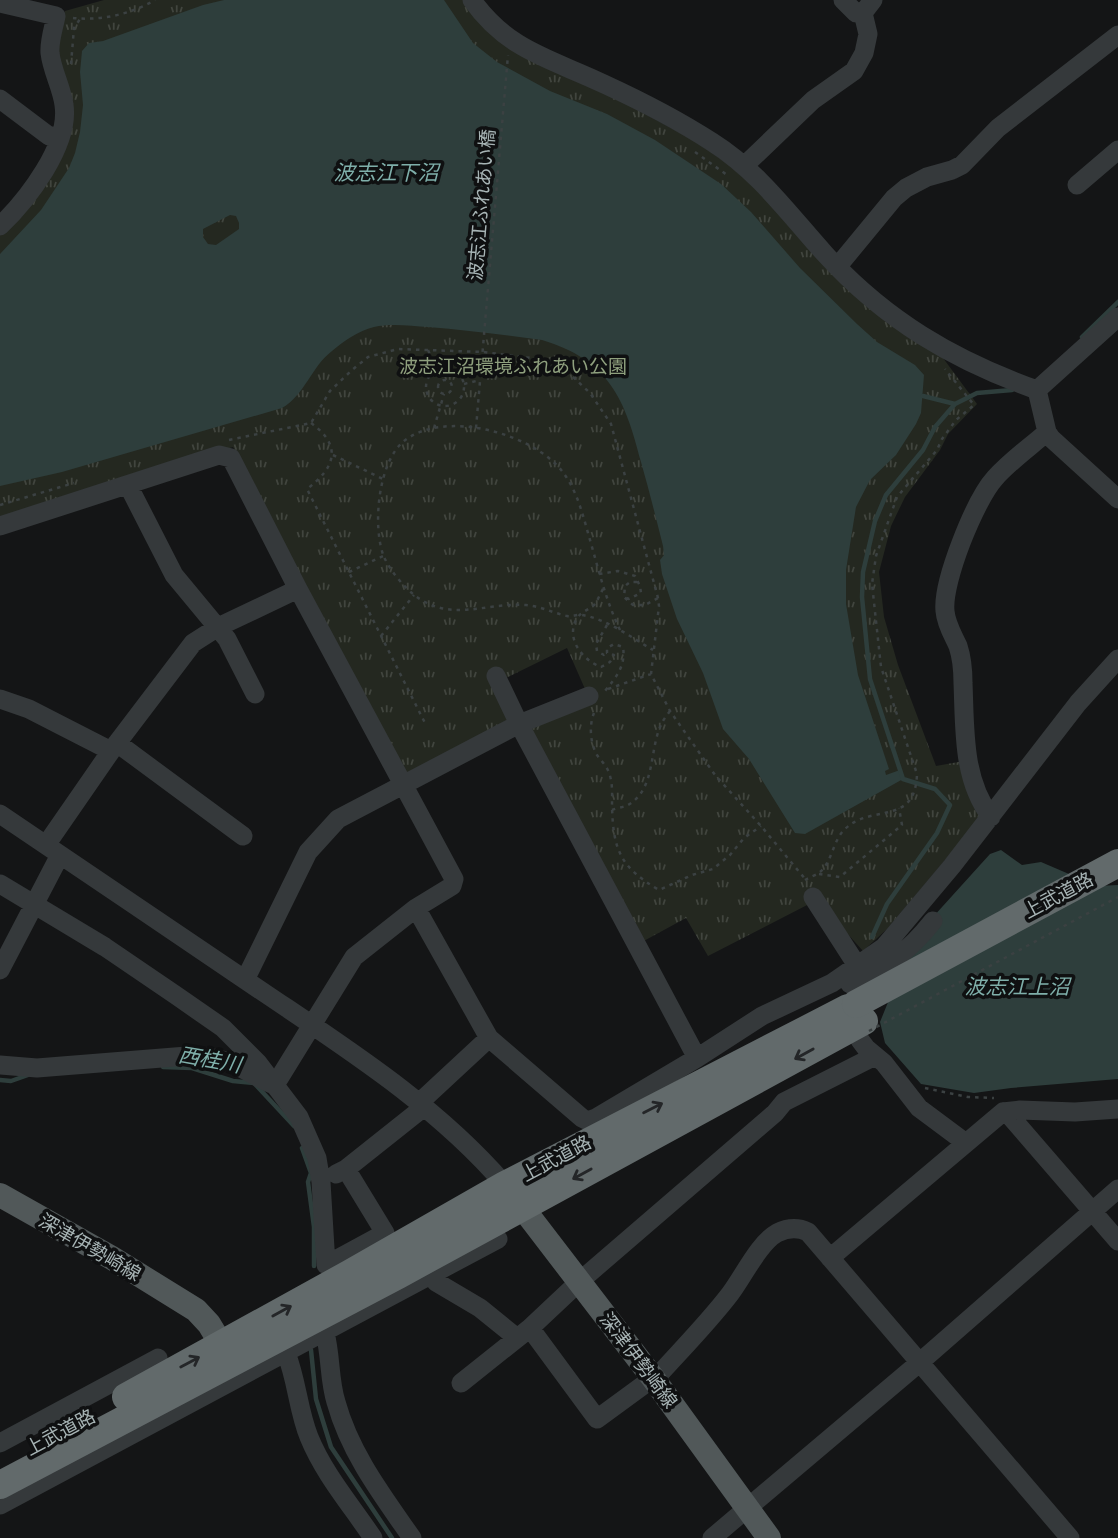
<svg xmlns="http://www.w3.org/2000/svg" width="1118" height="1538" font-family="'IBM Plex Sans','Noto Sans JP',sans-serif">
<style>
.park{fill:url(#park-tufts)}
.water{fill:#2e3e3c;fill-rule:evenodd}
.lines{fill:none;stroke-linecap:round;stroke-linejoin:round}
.stream{stroke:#2e3e3c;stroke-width:4.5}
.path{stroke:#3b4142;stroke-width:2.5;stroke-dasharray:3.5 5;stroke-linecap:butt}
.minor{stroke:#35393b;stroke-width:19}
.major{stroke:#515859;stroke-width:24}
.highway{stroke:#626a6b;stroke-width:28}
.path-bridge{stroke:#3b4142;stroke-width:2.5;stroke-dasharray:3.5 5;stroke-linecap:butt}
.highway-bridge{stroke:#626a6b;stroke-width:28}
.oneway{stroke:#242628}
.labels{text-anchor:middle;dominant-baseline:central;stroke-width:7;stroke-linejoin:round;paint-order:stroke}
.street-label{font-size:19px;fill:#a7b4b5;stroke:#0f1011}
.park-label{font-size:19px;fill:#8fa07e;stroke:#0f1011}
.water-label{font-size:21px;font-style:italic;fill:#7fafaa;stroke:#0f1011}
</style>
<defs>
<pattern id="park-tufts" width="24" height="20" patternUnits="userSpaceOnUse" patternTransform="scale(1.75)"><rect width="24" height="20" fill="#242820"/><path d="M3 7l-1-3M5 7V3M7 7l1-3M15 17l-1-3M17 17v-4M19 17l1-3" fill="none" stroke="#41453e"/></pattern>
</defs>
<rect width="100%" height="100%" fill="#141516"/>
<path class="park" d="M 104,0 L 466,0 L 595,87 L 693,140 L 728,164 L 943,358 L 977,404 L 948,434 L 940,450 L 905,497 L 891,526 L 879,572 L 884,617 L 898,665 L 936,766 L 964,761 L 982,816 L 887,929 L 863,951 L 828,912 L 811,903 L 708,956 L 686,918 L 640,943 L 525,725 L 589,698 L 567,648 L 494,684 L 513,717 L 409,777 L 381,736 L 233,447 L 0,518 L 0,231 L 68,119 L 53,44 L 65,11 Z"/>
<path class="water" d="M 224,0 L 444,0 L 473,43 L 497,62 L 550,91 L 607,114 L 655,140 L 721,184 L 751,212 L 800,268 L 857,324 L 877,342 L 915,365 L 924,375 L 921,413 L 916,424 L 896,455 L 870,480 L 856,507 L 846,570 L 846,604 L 858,675 L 889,769 L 885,771 L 886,775 L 900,770 L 903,779 L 805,834 L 795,833 L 749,759 L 723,729 L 703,673 L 677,619 L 662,574 L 660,560 L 664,555 L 663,546 C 656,518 649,490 641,462 C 625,399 609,360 542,340 C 504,335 466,330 428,327 C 411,326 391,323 374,327 C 358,331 344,341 332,351 C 311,367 305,395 282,408 L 62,472 L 0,486 L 0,254 L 41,210 L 69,168 L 75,153 L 80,132 L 83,105 L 80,72 L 82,51 L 89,43 L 103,41 L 203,5 ZM 230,215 L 236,216 L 239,223 L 239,229 L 216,245 L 208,244 L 203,237 L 203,229 Z
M 1001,850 L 1022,865 L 1041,862 L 1097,886 L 1118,885 L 1118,1079 L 1011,1088 L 974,1093 L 921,1084 L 885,1043 L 880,1022 L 905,960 L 933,917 L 990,854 Z"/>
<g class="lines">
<path class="stream" d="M 1082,337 L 1118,302
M 923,396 L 955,404
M 872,937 L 887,904 L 937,833 L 950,805 L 935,789 L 903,779 L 870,679 L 862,597 L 863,572 L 875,521 L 886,495 L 923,450 L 935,427 L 955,404 L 977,393 L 1012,390
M 163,1067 L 192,1068 L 233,1081 L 254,1083 L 294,1126
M 0,1080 L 11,1081 L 28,1075
M 302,1148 L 311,1173 L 308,1182 L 314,1227 L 314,1266
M 311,1350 L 316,1399 L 331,1447 L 392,1538"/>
<path class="path" d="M 73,18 C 101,21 131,14 155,0
M 71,64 L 74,28 L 80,19
M 695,152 L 727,175
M 428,350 L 441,379
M426 387a19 19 0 1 1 38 0a19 19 0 1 1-38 0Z
M438 387a7 7 0 1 1 14 0a7 7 0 1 1-14 0Z
M 464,384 L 480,380
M 311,423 C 343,446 335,468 307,489 L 425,723
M 434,428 L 444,394
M 476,428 L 508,55
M 229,440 L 311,423 L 330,391 L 352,370 L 368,357 L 398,349 L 483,352 L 531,358 L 572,376 L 590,393 L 611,424 L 658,598 L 659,606 L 651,674 L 670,711 L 715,775 L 761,826 L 806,880
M 333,455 L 383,479
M 0,505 L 74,483
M 349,572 L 383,556
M 599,574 L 618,571 L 635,576 L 640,586 L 641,593 L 629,599 L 624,597
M 637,582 L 630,582 L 625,586 L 624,597 L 633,605 L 645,605 L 658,598
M 603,589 C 600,594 598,600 595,604 C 589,610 582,611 577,618 C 565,638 582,660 601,667 L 610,662 L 614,655 L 607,653 L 607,648 L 614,644 L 623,647 C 626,666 616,677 605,691
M 607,625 L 596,644 L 597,651 L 604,655 L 608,653
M 620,630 C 606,601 599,571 590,540 C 583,516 578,492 562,471 C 532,433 444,409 404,441 C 378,462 372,527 384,557 C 390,570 402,585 413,594 C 450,624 485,602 526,605 C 540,606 553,613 567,616 C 572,617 577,614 582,615 C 607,619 632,638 653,650
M 381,636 L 414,595
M 608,689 L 651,674
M 594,713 C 589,725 590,743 597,755 C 601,761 607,766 609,773 C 613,783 612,795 612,805 C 613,850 620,867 659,890 L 692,875 L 713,869 L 730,855 L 744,838 L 761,826
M 612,810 C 617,808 624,807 628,805 C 656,789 649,750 661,725 C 663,720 667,715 670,711
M 819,874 L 840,877 L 902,825 L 899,808
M 805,880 C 810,877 816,875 820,872 C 832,862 833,840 845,829 C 872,803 915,827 917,774 L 881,667 L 872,584 L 876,556 L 897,497 L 937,450 L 942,439 L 956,420 L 974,405 L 945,369
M 925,1088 L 968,1097 L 994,1098"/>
<path class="minor" d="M 472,0 C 508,51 552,59 604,84 C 641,101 678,120 712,142 C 758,171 789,214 825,254 C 885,320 953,360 1037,390
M 843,0 L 856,13 L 863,13 L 873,0
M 0,3 L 56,16 C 54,27 49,41 50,53 C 52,71 62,88 64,105 C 70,145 27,200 0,226
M 0,99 L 49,136 L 60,136
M 745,165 L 813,100 L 854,71 L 864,53 L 868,34 L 863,13
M 1077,185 L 1118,150
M 838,266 L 894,198 L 906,188 L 927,177 L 952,170 L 962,165 L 998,128 L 1118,35
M 1037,390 L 1047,432 L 1051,438 L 1118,499
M 1037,390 L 1118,317
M 128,485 L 174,575 L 227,639 L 255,694
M 0,526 L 219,455 L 231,458 L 298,589 L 454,879 L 452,886 L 416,908 L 489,1038 L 582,1118 L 588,1121 L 596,1118 L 601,1135
M 496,676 L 519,724 L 589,696
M 0,699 L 29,709 L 111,751
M 117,743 L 243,836
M 0,814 C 90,875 179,935 269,996 C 352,1052 439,1108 505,1185
M 991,817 C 962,779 965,728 963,683 C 963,671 962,658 958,646 C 953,635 946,624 945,611 C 942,582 975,500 995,478 C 1010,461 1030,447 1047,432
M 46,845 L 111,751 L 193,643 L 218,627 L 298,589
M 0,884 L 105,947 L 177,996 L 223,1028 L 258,1063 L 299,1117 L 317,1158 L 321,1182 L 326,1265 L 385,1233 L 346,1169
M 813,897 L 858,967
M 0,970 L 60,855
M 245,980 L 308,852 L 338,819 L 519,724 L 697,1058
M 850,984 C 887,966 907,954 933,921
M 860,1040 L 866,1048 L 884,1063 L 919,1108 L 966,1143
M 0,1065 L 37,1068 L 187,1056 C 200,1056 213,1057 226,1061 C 243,1067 257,1079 275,1085 L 354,957 L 416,908
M 419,1103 L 489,1038
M 1003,1112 L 1020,1110 L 1075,1112 L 1118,1109
M 596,1118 L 697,1058 L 762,1016 L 832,983 L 884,947 L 952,866 L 1078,703 L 1118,659
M 336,1174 L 346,1169 L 424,1107
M 830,1258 L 1003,1112 L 1010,1116 L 1118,1241
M 431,1274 L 436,1282 L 480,1308 L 517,1338
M 530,1328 L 597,1419 L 653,1378
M 325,1333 C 331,1356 329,1380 336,1402 C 350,1453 382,1495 412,1538
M 286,1353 C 297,1380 298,1410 309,1437 C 324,1474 351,1505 373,1538
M 654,1380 C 680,1351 707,1324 730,1294 C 743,1277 759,1243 777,1233 C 787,1228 798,1227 808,1232 L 1070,1538
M 461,1383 L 530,1328 L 580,1281 L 775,1113 L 784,1102 L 875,1056
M 0,1443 L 158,1358
M 0,1505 L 498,1239
M 712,1538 L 919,1363 L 1118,1189"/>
<path class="major" d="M 512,1194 L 653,1378 L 769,1538
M 0,1195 L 112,1258 L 196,1310 L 209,1324 L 230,1359"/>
<path class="highway" d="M 126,1397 L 349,1274 L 505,1185 L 848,1008
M 0,1485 L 398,1275 L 864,1021"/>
<path class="path-bridge" d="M 869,1031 L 1118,897"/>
<path class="highway-bridge" d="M 856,1004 L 1118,863"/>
</g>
<defs><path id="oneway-shaft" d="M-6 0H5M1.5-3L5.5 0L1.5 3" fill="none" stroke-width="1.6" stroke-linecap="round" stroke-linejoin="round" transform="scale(1.75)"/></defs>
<g class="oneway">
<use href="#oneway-shaft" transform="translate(804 1054) rotate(151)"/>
<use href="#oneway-shaft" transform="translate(653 1108) rotate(-27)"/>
<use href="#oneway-shaft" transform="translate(582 1174) rotate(151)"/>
<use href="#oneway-shaft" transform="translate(282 1311) rotate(-29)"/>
<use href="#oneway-shaft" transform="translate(190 1362) rotate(-28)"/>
</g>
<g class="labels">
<g class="street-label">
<text transform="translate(481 205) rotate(-85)">波志江ふれあい橋</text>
<text transform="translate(1058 895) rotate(-28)">上武道路</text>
<text transform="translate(556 1158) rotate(-28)">上武道路</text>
<text transform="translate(90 1247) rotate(30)">深津伊勢崎線</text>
<text transform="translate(639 1360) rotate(53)">深津伊勢崎線</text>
<text transform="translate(60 1432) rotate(-28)">上武道路</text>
</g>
<g class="park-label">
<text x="513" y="366">波志江沼環境ふれあい公園</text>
</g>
<g class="water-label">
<text x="386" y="172">波志江下沼</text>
<text x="1017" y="986">波志江上沼</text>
<text transform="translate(210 1059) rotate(10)">西桂川</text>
</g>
</g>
</svg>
